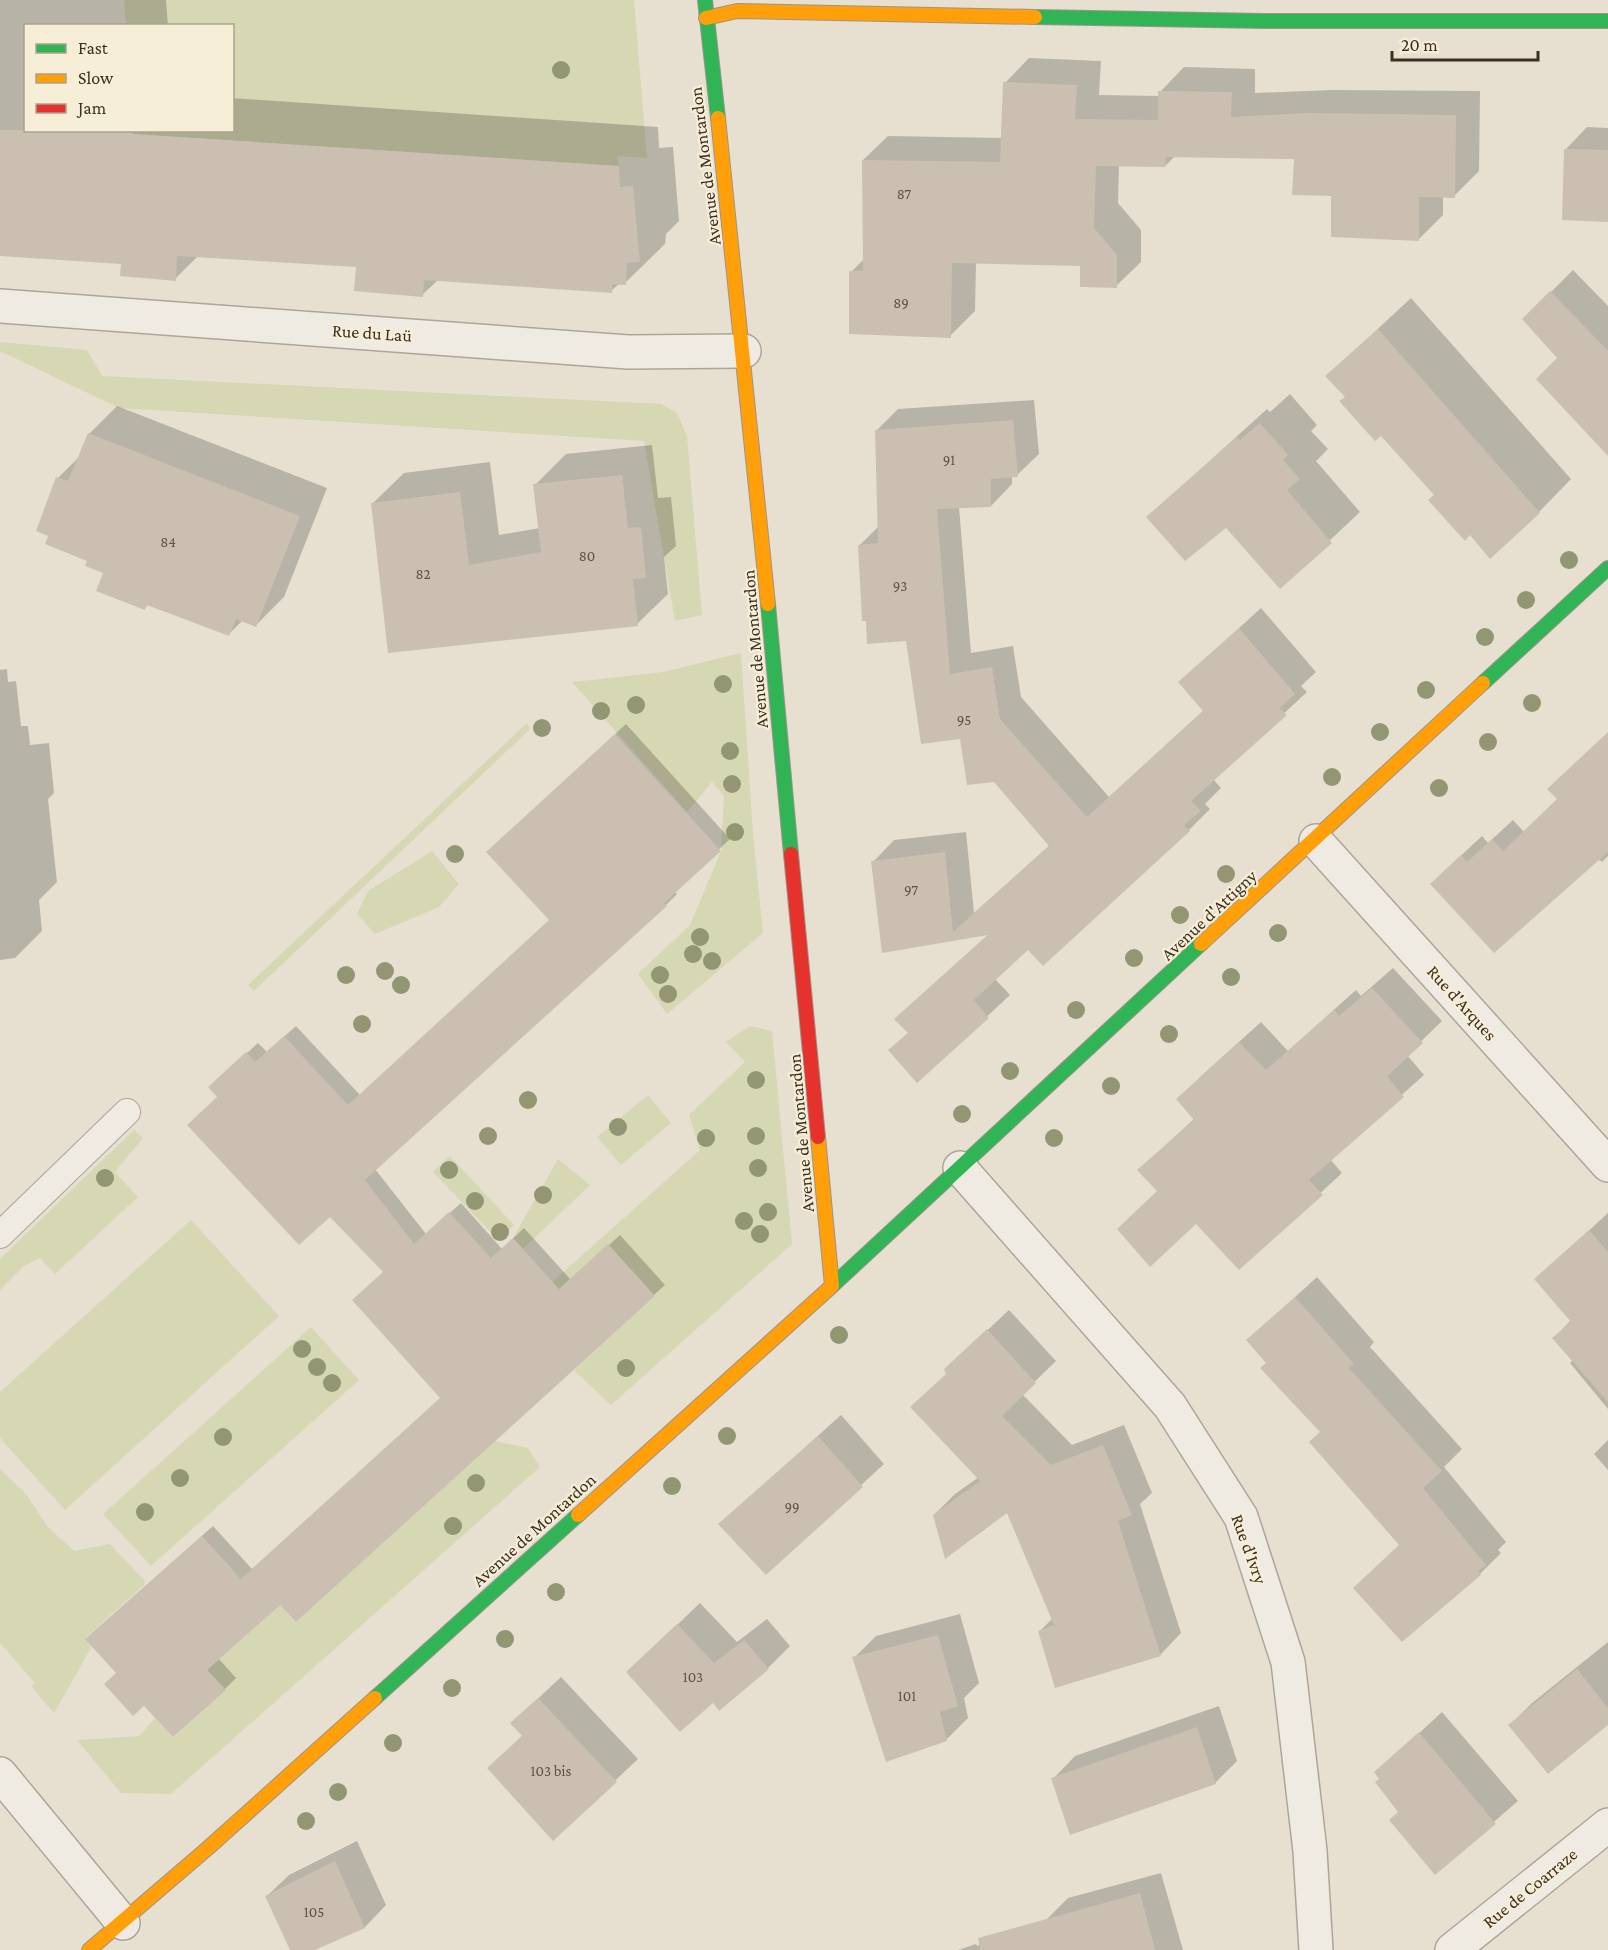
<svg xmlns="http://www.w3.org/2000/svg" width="1608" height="1950" font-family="'Crimson Pro',serif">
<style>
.green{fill:#d6d7b3}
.shadow{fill:#0003}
.building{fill:#cbbfb2}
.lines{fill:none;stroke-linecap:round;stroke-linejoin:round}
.lane-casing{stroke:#ada599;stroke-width:28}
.street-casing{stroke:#ada599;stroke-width:36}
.fast-casing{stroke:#9c958a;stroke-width:16}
.slow-casing{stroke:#9c958a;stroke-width:16}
.jam-casing{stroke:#9c958a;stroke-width:16}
.lane{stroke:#efebe3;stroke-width:26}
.street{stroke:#efebe3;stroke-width:33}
.fast{stroke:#30b455;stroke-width:14}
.slow{stroke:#ff9f0a;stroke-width:14}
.jam{stroke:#e5322d;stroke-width:14}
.tree{fill:#929673}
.labels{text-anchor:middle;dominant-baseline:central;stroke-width:4.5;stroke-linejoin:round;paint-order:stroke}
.number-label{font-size:15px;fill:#605244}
.street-label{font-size:18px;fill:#3d2e20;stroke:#f7eed8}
</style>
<rect width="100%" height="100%" fill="#e7e0d1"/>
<path class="green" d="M 124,0 L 634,0 L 647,158 L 617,156 L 619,166 L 133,134 L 132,131 L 232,130 L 232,26 L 126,25 Z
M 0,342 L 87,350 L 102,376 L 661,404 L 677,413 L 687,436 L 702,615 L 675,621 L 644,441 L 119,408 L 0,351 Z
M 741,653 L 753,833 L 763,933 L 667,1014 L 638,974 L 690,925 L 721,851 L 724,796 L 712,782 L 687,812 L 572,682 L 663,672 Z
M 527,723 L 530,729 L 254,991 L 248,985 Z
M 432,851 L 459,884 L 439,907 L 375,934 L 357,914 L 368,891 Z
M 750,1026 L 772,1031 L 792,1244 L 611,1405 L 574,1370 L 655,1296 L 608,1245 L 538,1309 L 531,1301 L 700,1150 L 689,1115 L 745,1062 L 726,1042 Z
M 648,1095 L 671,1123 L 621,1165 L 597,1137 Z
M 134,1130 L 143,1138 L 115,1172 L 138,1197 L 55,1274 L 40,1258 L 24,1266 L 0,1290 L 0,1259 Z
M 450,1156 L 514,1225 L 498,1240 L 433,1172 Z
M 558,1159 L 590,1185 L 523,1249 L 513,1238 Z
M 191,1220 L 279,1316 L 65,1510 L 0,1438 L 0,1392 Z
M 311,1327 L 359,1380 L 151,1566 L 103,1514 Z
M 495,1441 L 528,1448 L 540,1467 L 171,1794 L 121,1793 L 77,1740 L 139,1736 L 155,1718 L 173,1737 L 226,1690 L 207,1670 L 279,1604 L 296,1622 Z
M 0,1469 L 27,1495 L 47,1526 L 74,1551 L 110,1544 L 145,1581 L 144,1585 L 85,1638 L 92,1646 L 54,1713 L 31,1686 L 35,1683 L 0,1643 Z"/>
<path class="shadow" d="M 0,0 L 166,0 L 168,26 L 26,26 L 26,130 L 232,130 L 232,98 L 658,127 L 659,148 L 673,147 L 679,221 L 666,234 L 665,244 L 625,283 L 620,283 L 611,291 L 438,280 L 422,295 L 358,266 L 198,256 L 175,279 L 122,263 L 0,254 Z
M 1029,58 L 1101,61 L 1099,95 L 1160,96 L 1160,92 L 1184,67 L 1255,69 L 1255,93 L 1332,90 L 1480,91 L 1479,171 L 1454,196 L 1443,196 L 1443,215 L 1418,240 L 1333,194 L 1295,158 L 1175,156 L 1165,166 L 1119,165 L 1118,203 L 1141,230 L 1141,262 L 1116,286 L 1082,264 L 976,262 L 975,311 L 950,336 L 851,272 L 865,258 L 863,160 L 888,136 L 1003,138 L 1005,83 Z
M 1587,127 L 1608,128 L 1608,220 L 1565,150 Z
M 1573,270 L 1608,306 L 1608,438 L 1559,358 L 1524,319 Z
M 1411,298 L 1571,479 L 1539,512 L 1436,495 L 1327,376 Z
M 1290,394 L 1317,425 L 1311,431 L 1328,449 L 1316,461 L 1360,512 L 1280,587 L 1226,526 L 1148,517 L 1267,409 L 1270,412 Z
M 1034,400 L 1039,454 L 1017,475 L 1012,476 L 1012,484 L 991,506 L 959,507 L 971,653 L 1013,646 L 1021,697 L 1109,797 L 1204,710 L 1180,682 L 1261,608 L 1316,672 L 1301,686 L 1307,692 L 1213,779 L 1221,788 L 1205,804 L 1210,809 L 1189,830 L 1028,948 L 995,979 L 1010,995 L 918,1081 L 890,1050 L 909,1032 L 918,998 L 990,933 L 883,951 L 873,862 L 894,840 L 966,832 L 974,913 L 1050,845 L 961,737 L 860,545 L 879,526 L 876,431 L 898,409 Z
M 117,406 L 327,488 L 284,597 L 256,625 L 243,620 L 229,634 L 149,604 L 144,608 L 105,572 L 50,535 L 58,478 L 81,455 L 89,434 Z
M 652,445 L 658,498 L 671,497 L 676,546 L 664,557 L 668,594 L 637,624 L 389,652 L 373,503 L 404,473 L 490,462 L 499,535 L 540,528 L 535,485 L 566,454 Z
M 7,669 L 8,682 L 16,681 L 21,726 L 28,726 L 30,745 L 49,743 L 54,793 L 48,799 L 57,882 L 39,900 L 42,931 L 15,958 L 0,960 L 0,670 Z
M 626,724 L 730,839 L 674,891 L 677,894 L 666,905 L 375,1169 L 426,1234 L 461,1203 L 502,1249 L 524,1228 L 571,1280 L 620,1235 L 665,1285 L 296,1620 L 280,1603 L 218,1658 L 236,1678 L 225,1689 L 144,1704 L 118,1673 L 98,1628 L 213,1526 L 252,1569 L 442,1397 L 384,1272 L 218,1097 L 221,1077 L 258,1043 L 267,1052 L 296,1026 L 360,1095 L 551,919 L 499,841 Z
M 1608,733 L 1608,856 L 1602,862 L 1598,859 L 1452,864 L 1482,836 L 1488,843 L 1513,820 L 1524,832 L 1559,799 Z
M 1393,968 L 1442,1021 L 1407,1055 L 1424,1075 L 1330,1159 L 1342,1173 L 1239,1268 L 1196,1221 L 1139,1170 L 1195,1118 L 1199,1078 L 1261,1022 L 1288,1051 L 1356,990 L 1361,996 Z
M 1608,1213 L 1608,1409 L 1570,1363 L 1573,1360 L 1554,1338 L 1571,1320 L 1536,1279 Z
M 1317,1277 L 1374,1342 L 1370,1347 L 1462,1449 L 1444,1467 L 1506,1542 L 1498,1550 L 1501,1553 L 1480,1574 L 1400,1545 L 1321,1431 L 1248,1340 Z
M 1009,1310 L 1056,1361 L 1022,1394 L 1072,1445 L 1124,1425 L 1152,1493 L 1140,1504 L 1181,1633 L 1161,1654 L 1056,1687 L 1039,1632 L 1052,1619 L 1008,1510 L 934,1515 L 955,1494 L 979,1477 L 946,1369 Z
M 841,1415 L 884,1464 L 766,1573 L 720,1524 Z
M 1608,1440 L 1608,1470 L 1594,1454 Z
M 700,1603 L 737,1642 L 767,1619 L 790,1646 L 768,1668 L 714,1701 L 628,1672 Z
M 960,1614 L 979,1683 L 964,1698 L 968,1718 L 946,1740 L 854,1658 L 876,1636 Z
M 1608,1642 L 1608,1723 L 1510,1725 L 1532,1703 Z
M 561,1677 L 638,1759 L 553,1839 L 489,1768 L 523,1735 L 512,1723 Z
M 1219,1706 L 1237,1761 L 1215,1783 L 1053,1779 L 1075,1756 Z
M 1442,1712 L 1518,1801 L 1435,1873 L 1376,1773 Z
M 357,1841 L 386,1905 L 365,1927 L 311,1950 L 292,1950 L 267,1896 L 289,1875 Z
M 1161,1873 L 1183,1950 L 1054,1950 L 1046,1920 L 1068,1898 Z
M 1009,1935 L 1014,1950 L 958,1950 L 976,1944 L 977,1946 Z"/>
<path class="building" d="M 1003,82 L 1077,85 L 1075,119 L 1158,120 L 1158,91 L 1232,92 L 1231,117 L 1306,113 L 1456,115 L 1455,198 L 1419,197 L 1419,241 L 1331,237 L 1331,196 L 1292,195 L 1294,159 L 1166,157 L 1165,167 L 1096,166 L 1094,228 L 1117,255 L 1117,288 L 1080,287 L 1080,266 L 952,263 L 951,338 L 849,334 L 849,271 L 863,271 L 862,160 L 1000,162 Z
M 0,130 L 132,130 L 133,134 L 619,166 L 620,187 L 633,186 L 640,262 L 627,263 L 626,285 L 612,284 L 612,293 L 424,280 L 423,297 L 354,291 L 356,267 L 177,256 L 176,281 L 120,276 L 121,264 L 0,256 Z
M 1564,149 L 1608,150 L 1608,222 L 1562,220 Z
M 1550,291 L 1608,351 L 1608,456 L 1536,379 L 1557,358 L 1522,319 Z
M 1378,329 L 1540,513 L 1490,559 L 1470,535 L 1465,541 L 1428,500 L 1434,495 L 1381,436 L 1375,441 L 1339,401 L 1345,397 L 1325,376 Z
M 1013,420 L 1018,477 L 991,479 L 991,507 L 937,509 L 950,674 L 992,667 L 1000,719 L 1087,817 L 1203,711 L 1178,682 L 1239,628 L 1295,694 L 1280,708 L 1287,715 L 1191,801 L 1201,811 L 1184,825 L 1190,831 L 1043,966 L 1028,950 L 974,1000 L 989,1018 L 917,1083 L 888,1050 L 908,1033 L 894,1019 L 988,935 L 882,953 L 871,861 L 945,852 L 953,932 L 1049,846 L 994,782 L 967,785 L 960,739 L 921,744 L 906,641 L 867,644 L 866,621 L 862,621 L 858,545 L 878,543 L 875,430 Z
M 1260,423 L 1288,455 L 1283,460 L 1300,479 L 1287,490 L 1332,543 L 1280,589 L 1226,528 L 1185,561 L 1146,517 L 1237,437 L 1240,440 Z
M 88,433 L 300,516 L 256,627 L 236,619 L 229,636 L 147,605 L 145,610 L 96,591 L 103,573 L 85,566 L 87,561 L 45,544 L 48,536 L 36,531 L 56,477 L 68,481 Z
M 622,475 L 628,528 L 641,527 L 646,578 L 633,579 L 638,626 L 388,653 L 371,503 L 460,492 L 469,565 L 541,552 L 533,484 Z
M 1608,732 L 1608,852 L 1494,953 L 1430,884 L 1461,855 L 1467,862 L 1492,839 L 1503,851 L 1557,799 L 1547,789 Z
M 615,734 L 721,851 L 664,903 L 667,906 L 365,1180 L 414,1244 L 449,1212 L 491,1258 L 513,1238 L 559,1289 L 608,1244 L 655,1296 L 296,1622 L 280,1605 L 207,1670 L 226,1690 L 173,1737 L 144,1706 L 133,1716 L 104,1684 L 116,1673 L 85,1639 L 202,1536 L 241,1579 L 440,1398 L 352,1300 L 383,1272 L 330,1217 L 299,1245 L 187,1125 L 217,1097 L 208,1087 L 246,1052 L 255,1062 L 284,1036 L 348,1105 L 549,920 L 486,852 Z
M 1372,988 L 1423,1043 L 1387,1076 L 1404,1097 L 1309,1180 L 1323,1195 L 1239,1270 L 1196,1224 L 1150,1267 L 1117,1229 L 1157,1191 L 1137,1170 L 1194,1120 L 1176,1099 L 1239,1042 L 1266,1070 L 1334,1010 L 1339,1016 Z
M 1589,1230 L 1608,1252 L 1608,1402 L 1552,1338 L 1571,1322 L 1534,1279 Z
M 1295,1297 L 1354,1364 L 1349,1368 L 1442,1471 L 1423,1488 L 1486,1565 L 1478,1571 L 1481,1575 L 1402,1642 L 1353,1588 L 1399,1545 L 1309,1442 L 1320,1432 L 1260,1368 L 1266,1363 L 1246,1340 Z
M 987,1329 L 1036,1383 L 1002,1416 L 1051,1465 L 1103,1445 L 1132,1515 L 1118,1521 L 1161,1656 L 1055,1688 L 1038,1631 L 1054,1625 L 1007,1513 L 945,1559 L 933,1515 L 980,1481 L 910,1407 L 946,1374 L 944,1369 Z
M 818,1436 L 863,1487 L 766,1575 L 718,1524 Z
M 677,1624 L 714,1663 L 744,1640 L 769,1669 L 719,1711 L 713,1703 L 680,1732 L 626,1672 Z
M 938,1635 L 958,1706 L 940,1712 L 947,1741 L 886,1762 L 852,1657 Z
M 1577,1669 L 1608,1708 L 1608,1725 L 1548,1774 L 1508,1725 Z
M 538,1698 L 617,1782 L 553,1841 L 487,1768 L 522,1736 L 510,1723 Z
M 1197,1727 L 1216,1784 L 1070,1835 L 1051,1778 Z
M 1419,1732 L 1496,1824 L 1435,1875 L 1389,1820 L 1398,1812 L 1375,1782 L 1379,1779 L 1374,1772 Z
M 335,1861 L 365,1928 L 315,1950 L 290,1950 L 265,1896 Z
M 1140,1893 L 1155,1950 L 980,1950 L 978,1938 Z"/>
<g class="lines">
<g class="lane-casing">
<path id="lane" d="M 0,1235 L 127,1112"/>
</g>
<g class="street-casing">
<path id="street" d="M 0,306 L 628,352 L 744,351
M 1316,841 L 1608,1165
M 960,1168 L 1170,1406 L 1241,1517 L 1288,1662 L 1310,1851 L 1316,1950
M 0,1774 L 123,1923
M 1452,1950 L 1608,1825"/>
</g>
<g class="fast-casing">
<path id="fast" d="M 705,0 L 718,118
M 1035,17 L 1263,21 L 1608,21
M 768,604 L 791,854
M 1483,683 L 1608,568
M 832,1286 L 1201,944
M 375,1698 L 578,1515"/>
</g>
<g class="slow-casing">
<path id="slow" d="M 706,18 L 737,11 L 1035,17
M 718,118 L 768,604
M 1201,944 L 1483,683
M 578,1515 L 832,1286 L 818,1137
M 89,1950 L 208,1848 L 375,1698"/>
</g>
<g class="jam-casing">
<path id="jam" d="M 791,854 L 818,1137"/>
</g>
<use href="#lane" class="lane"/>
<use href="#street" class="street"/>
<use href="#fast" class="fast"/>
<use href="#slow" class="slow"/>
<use href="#jam" class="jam"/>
</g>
<g class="tree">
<circle cx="561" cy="70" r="9"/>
<circle cx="1569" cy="560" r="9"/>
<circle cx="1526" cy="600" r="9"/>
<circle cx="1485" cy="637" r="9"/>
<circle cx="723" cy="684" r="9"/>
<circle cx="1426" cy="690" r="9"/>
<circle cx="1532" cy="703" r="9"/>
<circle cx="636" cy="705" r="9"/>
<circle cx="601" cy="711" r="9"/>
<circle cx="542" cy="728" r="9"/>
<circle cx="1380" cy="732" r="9"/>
<circle cx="1488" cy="742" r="9"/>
<circle cx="730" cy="751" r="9"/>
<circle cx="1332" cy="777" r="9"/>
<circle cx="732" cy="784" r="9"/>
<circle cx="1439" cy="788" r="9"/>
<circle cx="735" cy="832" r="9"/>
<circle cx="455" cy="854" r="9"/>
<circle cx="1226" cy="874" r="9"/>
<circle cx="1180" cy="915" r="9"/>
<circle cx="1278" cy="933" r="9"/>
<circle cx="700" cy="937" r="9"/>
<circle cx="693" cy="954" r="9"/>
<circle cx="1134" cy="958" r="9"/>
<circle cx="712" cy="961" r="9"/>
<circle cx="385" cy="971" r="9"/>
<circle cx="346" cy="975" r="9"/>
<circle cx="660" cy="975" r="9"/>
<circle cx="1231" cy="977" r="9"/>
<circle cx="401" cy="985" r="9"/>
<circle cx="668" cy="994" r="9"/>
<circle cx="1076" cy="1010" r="9"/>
<circle cx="362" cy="1024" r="9"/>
<circle cx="1169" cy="1034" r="9"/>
<circle cx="1010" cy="1071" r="9"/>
<circle cx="756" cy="1080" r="9"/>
<circle cx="1111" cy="1086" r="9"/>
<circle cx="528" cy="1100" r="9"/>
<circle cx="962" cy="1114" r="9"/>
<circle cx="618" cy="1127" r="9"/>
<circle cx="488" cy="1136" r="9"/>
<circle cx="756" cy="1136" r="9"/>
<circle cx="706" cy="1138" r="9"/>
<circle cx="1054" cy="1138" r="9"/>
<circle cx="758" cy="1168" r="9"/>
<circle cx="449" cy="1170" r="9"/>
<circle cx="105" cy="1178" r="9"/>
<circle cx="543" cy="1195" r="9"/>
<circle cx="475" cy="1201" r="9"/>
<circle cx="768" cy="1212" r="9"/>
<circle cx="744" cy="1221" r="9"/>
<circle cx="500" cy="1232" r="9"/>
<circle cx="760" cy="1234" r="9"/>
<circle cx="839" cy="1335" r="9"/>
<circle cx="302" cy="1349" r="9"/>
<circle cx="317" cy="1367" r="9"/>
<circle cx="626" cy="1368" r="9"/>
<circle cx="332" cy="1383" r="9"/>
<circle cx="727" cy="1436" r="9"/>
<circle cx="223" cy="1437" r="9"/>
<circle cx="180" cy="1478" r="9"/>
<circle cx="476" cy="1483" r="9"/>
<circle cx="672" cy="1486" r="9"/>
<circle cx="145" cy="1512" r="9"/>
<circle cx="453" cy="1526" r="9"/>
<circle cx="556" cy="1592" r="9"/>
<circle cx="505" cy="1639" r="9"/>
<circle cx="452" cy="1688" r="9"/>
<circle cx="393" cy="1743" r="9"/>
<circle cx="338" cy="1792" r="9"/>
<circle cx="306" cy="1821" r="9"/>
</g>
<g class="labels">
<g class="number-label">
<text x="904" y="194">87</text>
<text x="901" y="303">89</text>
<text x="949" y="460">91</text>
<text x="168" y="542">84</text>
<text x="587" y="556">80</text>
<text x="423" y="574">82</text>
<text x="900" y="586">93</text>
<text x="964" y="720">95</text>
<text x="911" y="890">97</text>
<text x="792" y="1507">99</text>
<text x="693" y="1677">103</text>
<text x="907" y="1696">101</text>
<text x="551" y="1771">103 bis</text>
<text x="314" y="1912">105</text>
</g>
<g class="street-label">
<text transform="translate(705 166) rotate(-97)">Avenue de Montardon</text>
<text transform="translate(372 333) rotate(4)">Rue du Laü</text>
<text transform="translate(755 649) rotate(-95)">Avenue de Montardon</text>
<text transform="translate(1209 915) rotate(-43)">Avenue d'Attigny</text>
<text transform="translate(1462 1003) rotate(48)">Rue d'Arques</text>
<text transform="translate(801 1133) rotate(-95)">Avenue de Montardon</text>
<text transform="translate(534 1530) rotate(-42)">Avenue de Montardon</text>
<text transform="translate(1249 1549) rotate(70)">Rue d'Ivry</text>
<text transform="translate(1530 1888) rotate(-39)">Rue de Coarraze</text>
</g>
</g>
<rect x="24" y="24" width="210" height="108" fill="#f7eed8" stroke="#ada18e" stroke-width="1.5"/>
<rect x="36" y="44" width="30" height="9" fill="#30b455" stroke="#ada18e" stroke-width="1.5"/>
<text x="78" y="54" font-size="18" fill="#3d2e20">Fast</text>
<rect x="36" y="74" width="30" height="9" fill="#ff9f0a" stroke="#ada18e" stroke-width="1.5"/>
<text x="78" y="84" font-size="18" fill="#3d2e20">Slow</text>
<rect x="36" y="104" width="30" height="9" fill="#e5322d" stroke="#ada18e" stroke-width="1.5"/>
<text x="78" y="114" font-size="18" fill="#3d2e20">Jam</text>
<path d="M1392 51v9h146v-9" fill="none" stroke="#3d2e20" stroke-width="3"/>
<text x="1401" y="51" font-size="18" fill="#3d2e20" stroke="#f7eed8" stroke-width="4.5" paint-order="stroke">20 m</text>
</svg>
